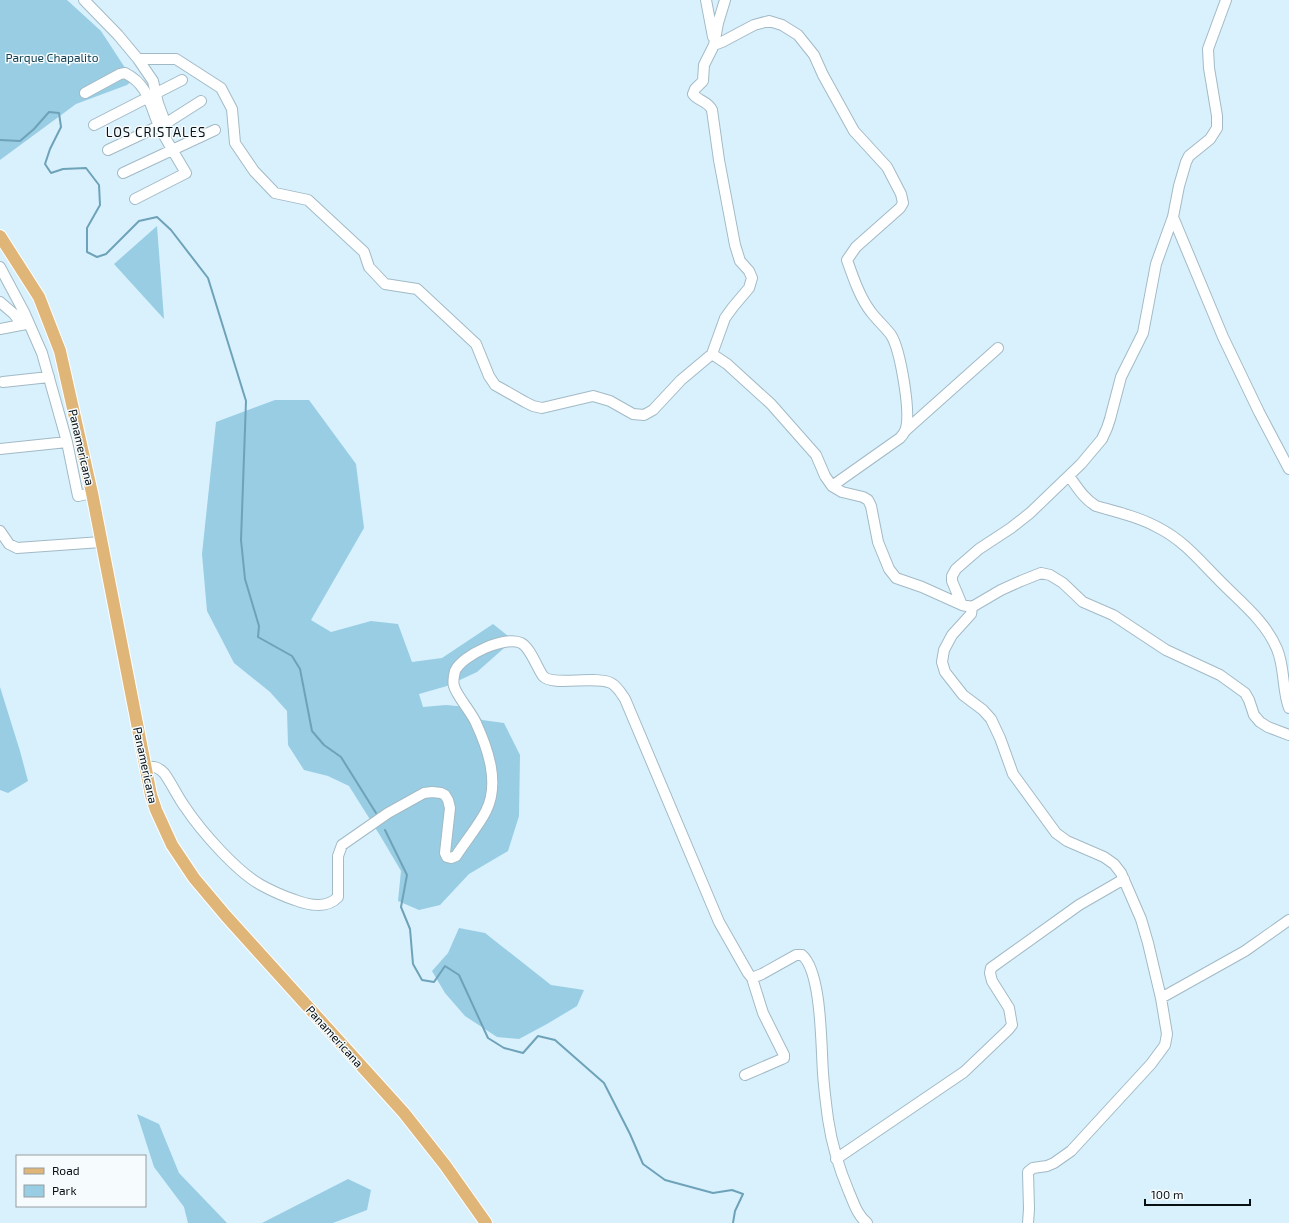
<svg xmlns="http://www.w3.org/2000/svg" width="1289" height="1223" font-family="'Exo 2',sans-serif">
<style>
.green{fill:#98cde4}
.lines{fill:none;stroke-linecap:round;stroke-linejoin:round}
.stream{stroke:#6ea2b9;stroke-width:2}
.minor-casing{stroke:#a2bac5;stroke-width:12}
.major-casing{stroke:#fff;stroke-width:14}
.minor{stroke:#fff;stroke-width:10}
.major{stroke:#e0b578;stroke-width:12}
.labels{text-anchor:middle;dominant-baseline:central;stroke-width:3;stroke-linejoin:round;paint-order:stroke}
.park-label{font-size:12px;fill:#144153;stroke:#f6fbfd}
.street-label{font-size:12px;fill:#081014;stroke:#f6fbfd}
.neighbourhood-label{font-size:13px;letter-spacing:1px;fill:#081014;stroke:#f6fbfd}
</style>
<rect width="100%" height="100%" fill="#d8f1fd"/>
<path class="green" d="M 0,0 L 67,0 L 101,31 L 133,80 L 127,85 L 76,104 L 0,160 Z
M 157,226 L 164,319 L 114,264 Z
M 275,400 L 309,400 L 356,464 L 364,528 L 311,620 L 331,632 L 371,621 L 398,624 L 412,662 L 442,658 L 493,624 L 513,640 L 477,672 L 447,686 L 419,694 L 423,707 L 446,705 L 467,707 L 482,720 L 504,723 L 520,755 L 519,816 L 508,851 L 469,874 L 440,905 L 419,910 L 398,901 L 401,871 L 381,837 L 349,786 L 328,776 L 304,770 L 288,745 L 287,711 L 270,692 L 234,663 L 207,611 L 202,554 L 216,422 Z
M 0,687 L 20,751 L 28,781 L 8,793 L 0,790 Z
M 459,928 L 485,933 L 551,985 L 584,990 L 577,1006 L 547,1024 L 519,1039 L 497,1037 L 465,1016 L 445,993 L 432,971 L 448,953 Z
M 137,1114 L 159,1124 L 179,1173 L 227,1223 L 188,1223 L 184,1207 L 154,1167 Z
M 348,1179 L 371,1190 L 367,1210 L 333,1223 L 262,1223 Z"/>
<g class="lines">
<path class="stream" d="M 0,140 L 20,141 L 34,129 L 49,112 L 59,113 L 61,127 L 50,149 L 45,164 L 51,173 L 63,169 L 86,168 L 99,185 L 100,205 L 87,228 L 87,252 L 97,257 L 106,254 L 139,221 L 157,217 L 171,230 L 208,278 L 246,401 L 241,540 L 245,579 L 259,626 L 258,637 L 292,656 L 300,669 L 312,731 L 324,745 L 341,757 L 376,813
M 385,830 L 407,875 L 401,907 L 410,929 L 413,964 L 422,980 L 434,982 L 445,966 L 459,975 L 488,1038 L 504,1048 L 523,1053 L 538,1036 L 555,1040 L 604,1083 L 630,1134 L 643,1164 L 665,1180 L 713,1193 L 732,1190 L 743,1194 L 735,1211 L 733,1223"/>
<g class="minor-casing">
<path id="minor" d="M 84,0 L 118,35 L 138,59 L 176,59 L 221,88 L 232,109 L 235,143 L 254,171 L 275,193 L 308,200 L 364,252 L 369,267 L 385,284 L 417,289 L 476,344 L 489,376 L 495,385 L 525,402 L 533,406 L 542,408 L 593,396 L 610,401 L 633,414 L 644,415 L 653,410 L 681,380 L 712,354 L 727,364 L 771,404 L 816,455 L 825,476 L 832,486 L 842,492 L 863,497 L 868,500 L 871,506 L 878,542 L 889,569 L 896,578 L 922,587 L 962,605 L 972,607 L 971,614 L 952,635 L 944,650 L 942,662 L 945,672 L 963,695 L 983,710 L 991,719 L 1000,738 L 1013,774 L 1056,833 L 1067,841 L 1104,857 L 1114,864 L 1121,873 L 1141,919 L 1148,943 L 1161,998 L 1167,1034 L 1165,1045 L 1151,1064 L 1071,1151 L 1054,1163 L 1047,1166 L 1033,1168 L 1028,1172 L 1029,1209 L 1028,1223
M 706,0 L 713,37
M 714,45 L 722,42 L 754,25 L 769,21 L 782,25 L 798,35 L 814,55 L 823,75 L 854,131 L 887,167 L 901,194 L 903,203 L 900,208 L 856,247 L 847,260 C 853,277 860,298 871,312 C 877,320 886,328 891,335 C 900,349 912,415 905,431 C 904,433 902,436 900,438 L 832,486
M 138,59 L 153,81 L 158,103 L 165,122 L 168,122 L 201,101
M 85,93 L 120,74 L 125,73 C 150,86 149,105 160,128 C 168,143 177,158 186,173 L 135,199
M 94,125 L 182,80
M 108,150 L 159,126
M 123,173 L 215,130
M 1173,217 L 1223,337 L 1259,412 L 1289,469
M 0,267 L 24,312 L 42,353 L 67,442
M 0,302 L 14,314 L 22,325
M 0,329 L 26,324
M 712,354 L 725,318 L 733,307 L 749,288 L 752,278 L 749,271 L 740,261 L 735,245 L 719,160 L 712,110 C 708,101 698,101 693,94 L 695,89 L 703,81 L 704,65 L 714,45 L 718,23 L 725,0
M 3,382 L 49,377
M 905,431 L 998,348
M 0,449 L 67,442 L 78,496 L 92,493
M 1069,476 C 1077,487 1084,499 1096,506 C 1117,512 1139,517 1159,528 C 1184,541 1199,560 1218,579 C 1239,601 1265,620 1277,649 C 1285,668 1282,689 1289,708
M 0,531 L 9,544 L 17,548 L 101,542
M 962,605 L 952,581 L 952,576 L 956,569 L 979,549 L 1011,528 L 1030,513 L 1081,464 L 1102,439 L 1107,428 L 1110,419 L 1121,377 L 1143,333 L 1156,264 L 1173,217 L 1179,186 L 1186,162 L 1189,156 L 1210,139 L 1217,128 L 1217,116 L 1209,68 L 1208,49 L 1226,0
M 972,607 L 1001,590 L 1021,581 L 1041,573 L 1050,575 L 1063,583 L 1083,602 L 1113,615 L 1166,650 L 1220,675 L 1245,693 L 1249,700 L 1254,715 L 1260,722 L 1268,727 L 1289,735
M 145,767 C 154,766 158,767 164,773 C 172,784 177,796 185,807 C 201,831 236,871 261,885 C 272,891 283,896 295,900 C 308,905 327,909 338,897 L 338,856 L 342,845 L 388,813 L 424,793 L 432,792 L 441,793 L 445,795 L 448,800 L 450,808 L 445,853 L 447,857 L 451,858 L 456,856 C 465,842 479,825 486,811 C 500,783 488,749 476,723 C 472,713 456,695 454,686 C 453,683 454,675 455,671 C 462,655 506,635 521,643 C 530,647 537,668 543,676 C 552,687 595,675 611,683 C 617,686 621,693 625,699 L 719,922 L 748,973 L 752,978 L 763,1013 L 784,1055 L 784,1058 L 782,1059 L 745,1075
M 752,978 L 762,974 L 796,955 L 802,955 C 822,972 821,1047 823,1073 C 824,1088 826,1104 828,1119 C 832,1146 838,1166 849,1192 C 854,1203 857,1215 867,1223
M 1161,998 L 1245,951 L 1289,920
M 836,1159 L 964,1072 L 1008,1030 L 1012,1025 L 1009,1008 L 992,981 L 990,973 L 991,968 L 1079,905 L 1124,879"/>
</g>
<g class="major-casing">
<path id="major" d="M 0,236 L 39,297 L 60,351 L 92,493 L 151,795 L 156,810 L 172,845 L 194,878 L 226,916 L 404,1113 L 445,1165 L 486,1223"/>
</g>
<use href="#minor" class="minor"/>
<use href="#major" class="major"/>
</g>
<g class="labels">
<g class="park-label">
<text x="52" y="57">Parque Chapalito</text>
</g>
<g class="street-label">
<text transform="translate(82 447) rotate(77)">Panamericana</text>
<text transform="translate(146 765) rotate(78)">Panamericana</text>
<text transform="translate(335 1036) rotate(48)">Panamericana</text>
</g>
<g class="neighbourhood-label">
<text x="156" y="132">LOS CRISTALES</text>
</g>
</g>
<rect x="16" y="1155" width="130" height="52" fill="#f6fbfd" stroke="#979da0"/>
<rect x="24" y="1168" width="20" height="6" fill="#e0b578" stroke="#979da0"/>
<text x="52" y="1175" font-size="12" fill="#081014">Road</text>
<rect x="24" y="1185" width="20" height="12" fill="#98cde4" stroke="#979da0"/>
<text x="52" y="1195" font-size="12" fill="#081014">Park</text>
<path d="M1145 1199v6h105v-6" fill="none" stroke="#081014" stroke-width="2"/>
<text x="1151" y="1199" font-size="12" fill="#081014" stroke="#f6fbfd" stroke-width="3" paint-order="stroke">100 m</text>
</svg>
